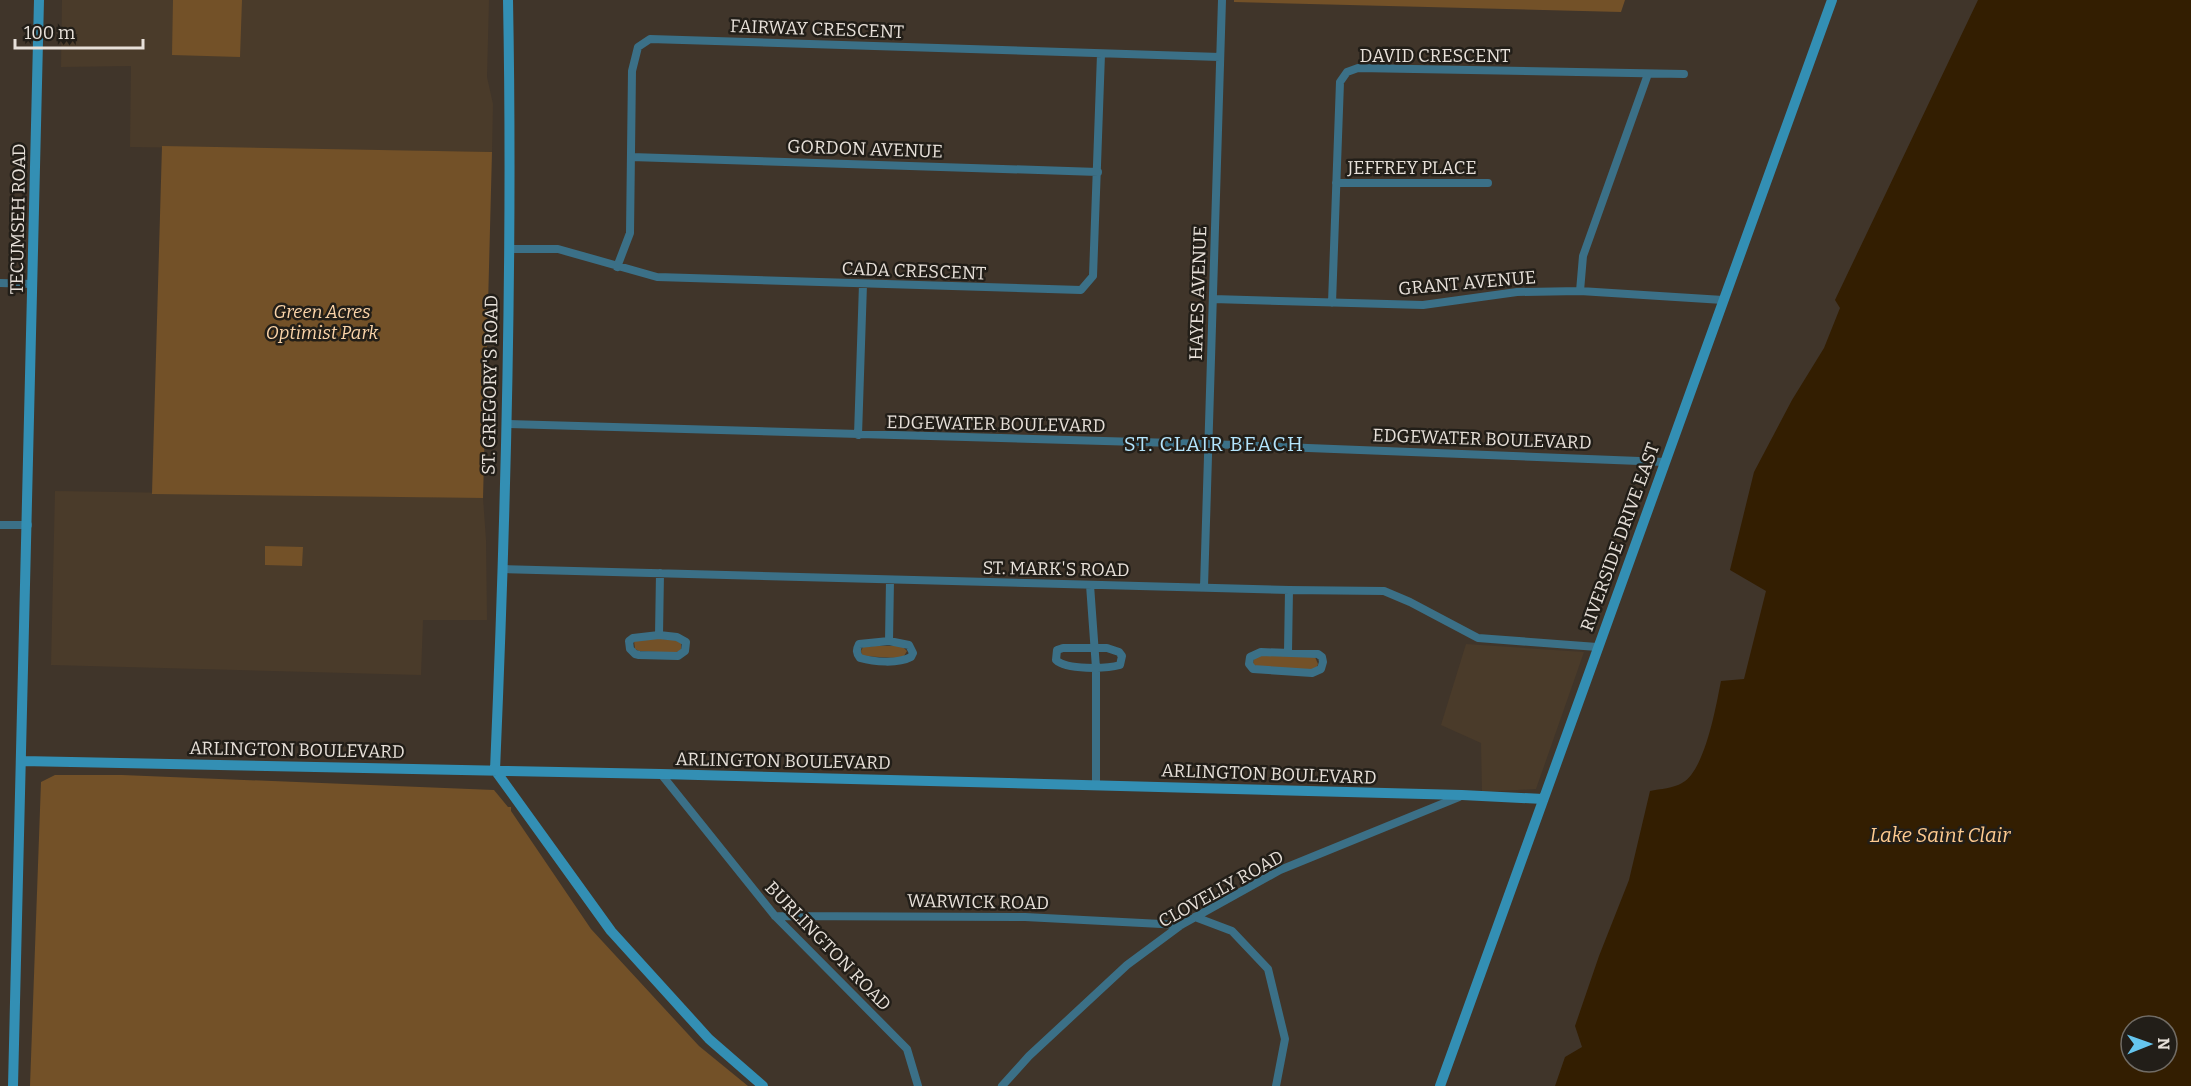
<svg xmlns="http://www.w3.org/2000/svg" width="2191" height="1086" font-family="Bitter,serif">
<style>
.built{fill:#4a3b2a}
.green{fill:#735128}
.water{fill:#331e01;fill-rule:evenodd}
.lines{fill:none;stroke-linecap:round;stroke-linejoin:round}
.street{stroke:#3b7087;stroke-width:8}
.secondary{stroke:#338fb4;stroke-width:10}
.labels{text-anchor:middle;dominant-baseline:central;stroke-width:5;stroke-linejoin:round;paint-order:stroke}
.street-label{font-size:18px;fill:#e7e0d9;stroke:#221e18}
.park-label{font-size:18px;font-style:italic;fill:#fbd4a9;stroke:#221e18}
.neighbourhood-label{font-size:20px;letter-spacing:1.5px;fill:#b4e5fd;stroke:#221e18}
.water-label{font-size:20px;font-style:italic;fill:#ffcb90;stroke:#221e18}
</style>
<rect width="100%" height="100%" fill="#40352a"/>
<path class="built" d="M 62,0 L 489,0 L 487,77 L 493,104 L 492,152 L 130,147 L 131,66 L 61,67 Z
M 55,491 L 483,498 L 486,540 L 487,620 L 423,620 L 421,675 L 51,665 Z
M 1466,644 L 1584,652 L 1536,789 L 1482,792 L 1481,743 L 1441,725 Z"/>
<path class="green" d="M 173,0 L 242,0 L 240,57 L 172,55 Z
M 1234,0 L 1625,0 L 1621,12 L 1234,2 Z
M 162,146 L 492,152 L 483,498 L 152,494 Z
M 265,546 L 303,547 L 302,566 L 265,565 Z
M 650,638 L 676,640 L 681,643 L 681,650 L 675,653 L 639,651 L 635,649 L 634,641 Z
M 874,646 L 902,646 L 907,651 L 904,656 L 896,658 L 862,656 L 861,651 L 863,647 Z
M 1263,655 L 1315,657 L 1318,664 L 1317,667 L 1312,670 L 1257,667 L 1253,664 L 1254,657 Z
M 55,775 L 122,775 L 494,790 L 508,807 L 511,807 L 511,811 L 591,929 L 699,1046 L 748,1086 L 30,1086 L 41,782 Z"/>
<path class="water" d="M 1978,0 L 2191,0 L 2191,1086 L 1555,1086 L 1565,1057 L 1582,1047 L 1575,1026 L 1599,956 L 1629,880 L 1650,791 C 1660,789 1674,788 1682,783 C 1705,771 1716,706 1721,681 L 1744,679 L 1766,591 L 1730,570 L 1754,472 L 1792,400 L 1824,348 L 1840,308 L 1835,300 ZM 2131,1026 L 2167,1026 L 2167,1062 L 2131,1062 Z"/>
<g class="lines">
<path class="street" d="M 631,157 L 1098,172
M 1336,183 L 1488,183
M 509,249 L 558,249 L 657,277 L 1081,290 L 1093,276 L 1101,54
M 617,267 L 630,233 L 632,71 L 638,47 L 650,39 L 1220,57
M 0,283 L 33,284
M 1580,291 L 1583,256 L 1648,74
M 1213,299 L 1423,305 L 1517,292 L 1580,291 L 1723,300
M 1332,303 L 1340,82 L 1347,72 L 1358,68 L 1684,74
M 506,424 L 1209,444 L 1665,462
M 858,435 L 863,284
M 0,525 L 28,525
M 503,569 L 1289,590 L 1384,591 L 1410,602 L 1478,638 L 1597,647
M 1090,585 L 1096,668 L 1096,786
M 1204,587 L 1222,0
M 659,635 L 677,637 L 686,642 L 685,651 L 678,656 L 639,655 L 635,654 L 630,649 L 629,641 L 633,638 Z
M 659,635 L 660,573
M 889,641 L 909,645 L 913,653 L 911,657 C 898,664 874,662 860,658 C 856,653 856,650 859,644 Z
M 889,641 L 890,580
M 1063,648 L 1107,648 L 1119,652 L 1122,656 L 1120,665 C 1106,669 1066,670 1056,660 L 1057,650 Z
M 1261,652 L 1318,654 L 1322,657 L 1323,662 L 1321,669 L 1312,673 L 1253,669 L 1249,664 L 1250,657 Z
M 1288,652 L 1289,590
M 661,774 L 775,916 L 907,1049 L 918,1086
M 775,916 L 1025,917 L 1181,925
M 1195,917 L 1232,931 L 1268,969 L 1285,1039 L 1276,1086
M 1002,1086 L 1029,1056 L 1127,965 L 1181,925 L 1280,870 L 1459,797"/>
<path class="secondary" d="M 22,761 L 661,774 L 1462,795 L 1543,799
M 495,770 C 506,514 513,257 508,0
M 495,770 L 611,931 L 709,1039 L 763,1086
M 13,1086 L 39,0
M 1440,1086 L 1832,0"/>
</g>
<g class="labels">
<g class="street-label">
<text transform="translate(817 29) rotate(2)">FAIRWAY CRESCENT</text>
<text x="1435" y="56">DAVID CRESCENT</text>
<text transform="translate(865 149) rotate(2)">GORDON AVENUE</text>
<text x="1412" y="168">JEFFREY PLACE</text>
<text transform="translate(18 219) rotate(-89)">TECUMSEH ROAD</text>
<text transform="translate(914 271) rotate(2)">CADA CRESCENT</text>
<text transform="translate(1467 283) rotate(-5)">GRANT AVENUE</text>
<text transform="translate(1198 293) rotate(-88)">HAYES AVENUE</text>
<text transform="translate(490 385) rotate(-89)">ST. GREGORY'S ROAD</text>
<text transform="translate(996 424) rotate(1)">EDGEWATER BOULEVARD</text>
<text transform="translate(1482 439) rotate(2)">EDGEWATER BOULEVARD</text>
<text transform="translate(1620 537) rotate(-70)">RIVERSIDE DRIVE EAST</text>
<text transform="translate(1056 569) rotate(1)">ST. MARK'S ROAD</text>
<text transform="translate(297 750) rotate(1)">ARLINGTON BOULEVARD</text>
<text transform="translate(783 761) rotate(1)">ARLINGTON BOULEVARD</text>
<text transform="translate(1269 774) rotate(2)">ARLINGTON BOULEVARD</text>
<text transform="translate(1221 889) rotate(-29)">CLOVELLY ROAD</text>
<text transform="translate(978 902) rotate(1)">WARWICK ROAD</text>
<text transform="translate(828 946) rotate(46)">BURLINGTON ROAD</text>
</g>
<g class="park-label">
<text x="322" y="312">Green Acres<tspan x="322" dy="21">Optimist Park</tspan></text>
</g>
<g class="neighbourhood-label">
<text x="1214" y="444">ST. CLAIR BEACH</text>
</g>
<g class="water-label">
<text x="1940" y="835">Lake Saint Clair</text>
</g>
</g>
<g transform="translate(2149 1044) rotate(89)"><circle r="28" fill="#221e18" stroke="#716c65" stroke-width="1.5"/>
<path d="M0-4.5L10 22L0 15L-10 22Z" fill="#65c5ee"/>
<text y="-9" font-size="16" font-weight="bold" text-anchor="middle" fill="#e7e0d9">N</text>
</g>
<path d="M15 39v9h128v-9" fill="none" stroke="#e7e0d9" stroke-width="3"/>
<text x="24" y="39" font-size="18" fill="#e7e0d9" stroke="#221e18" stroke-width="4.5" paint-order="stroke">100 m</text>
</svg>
